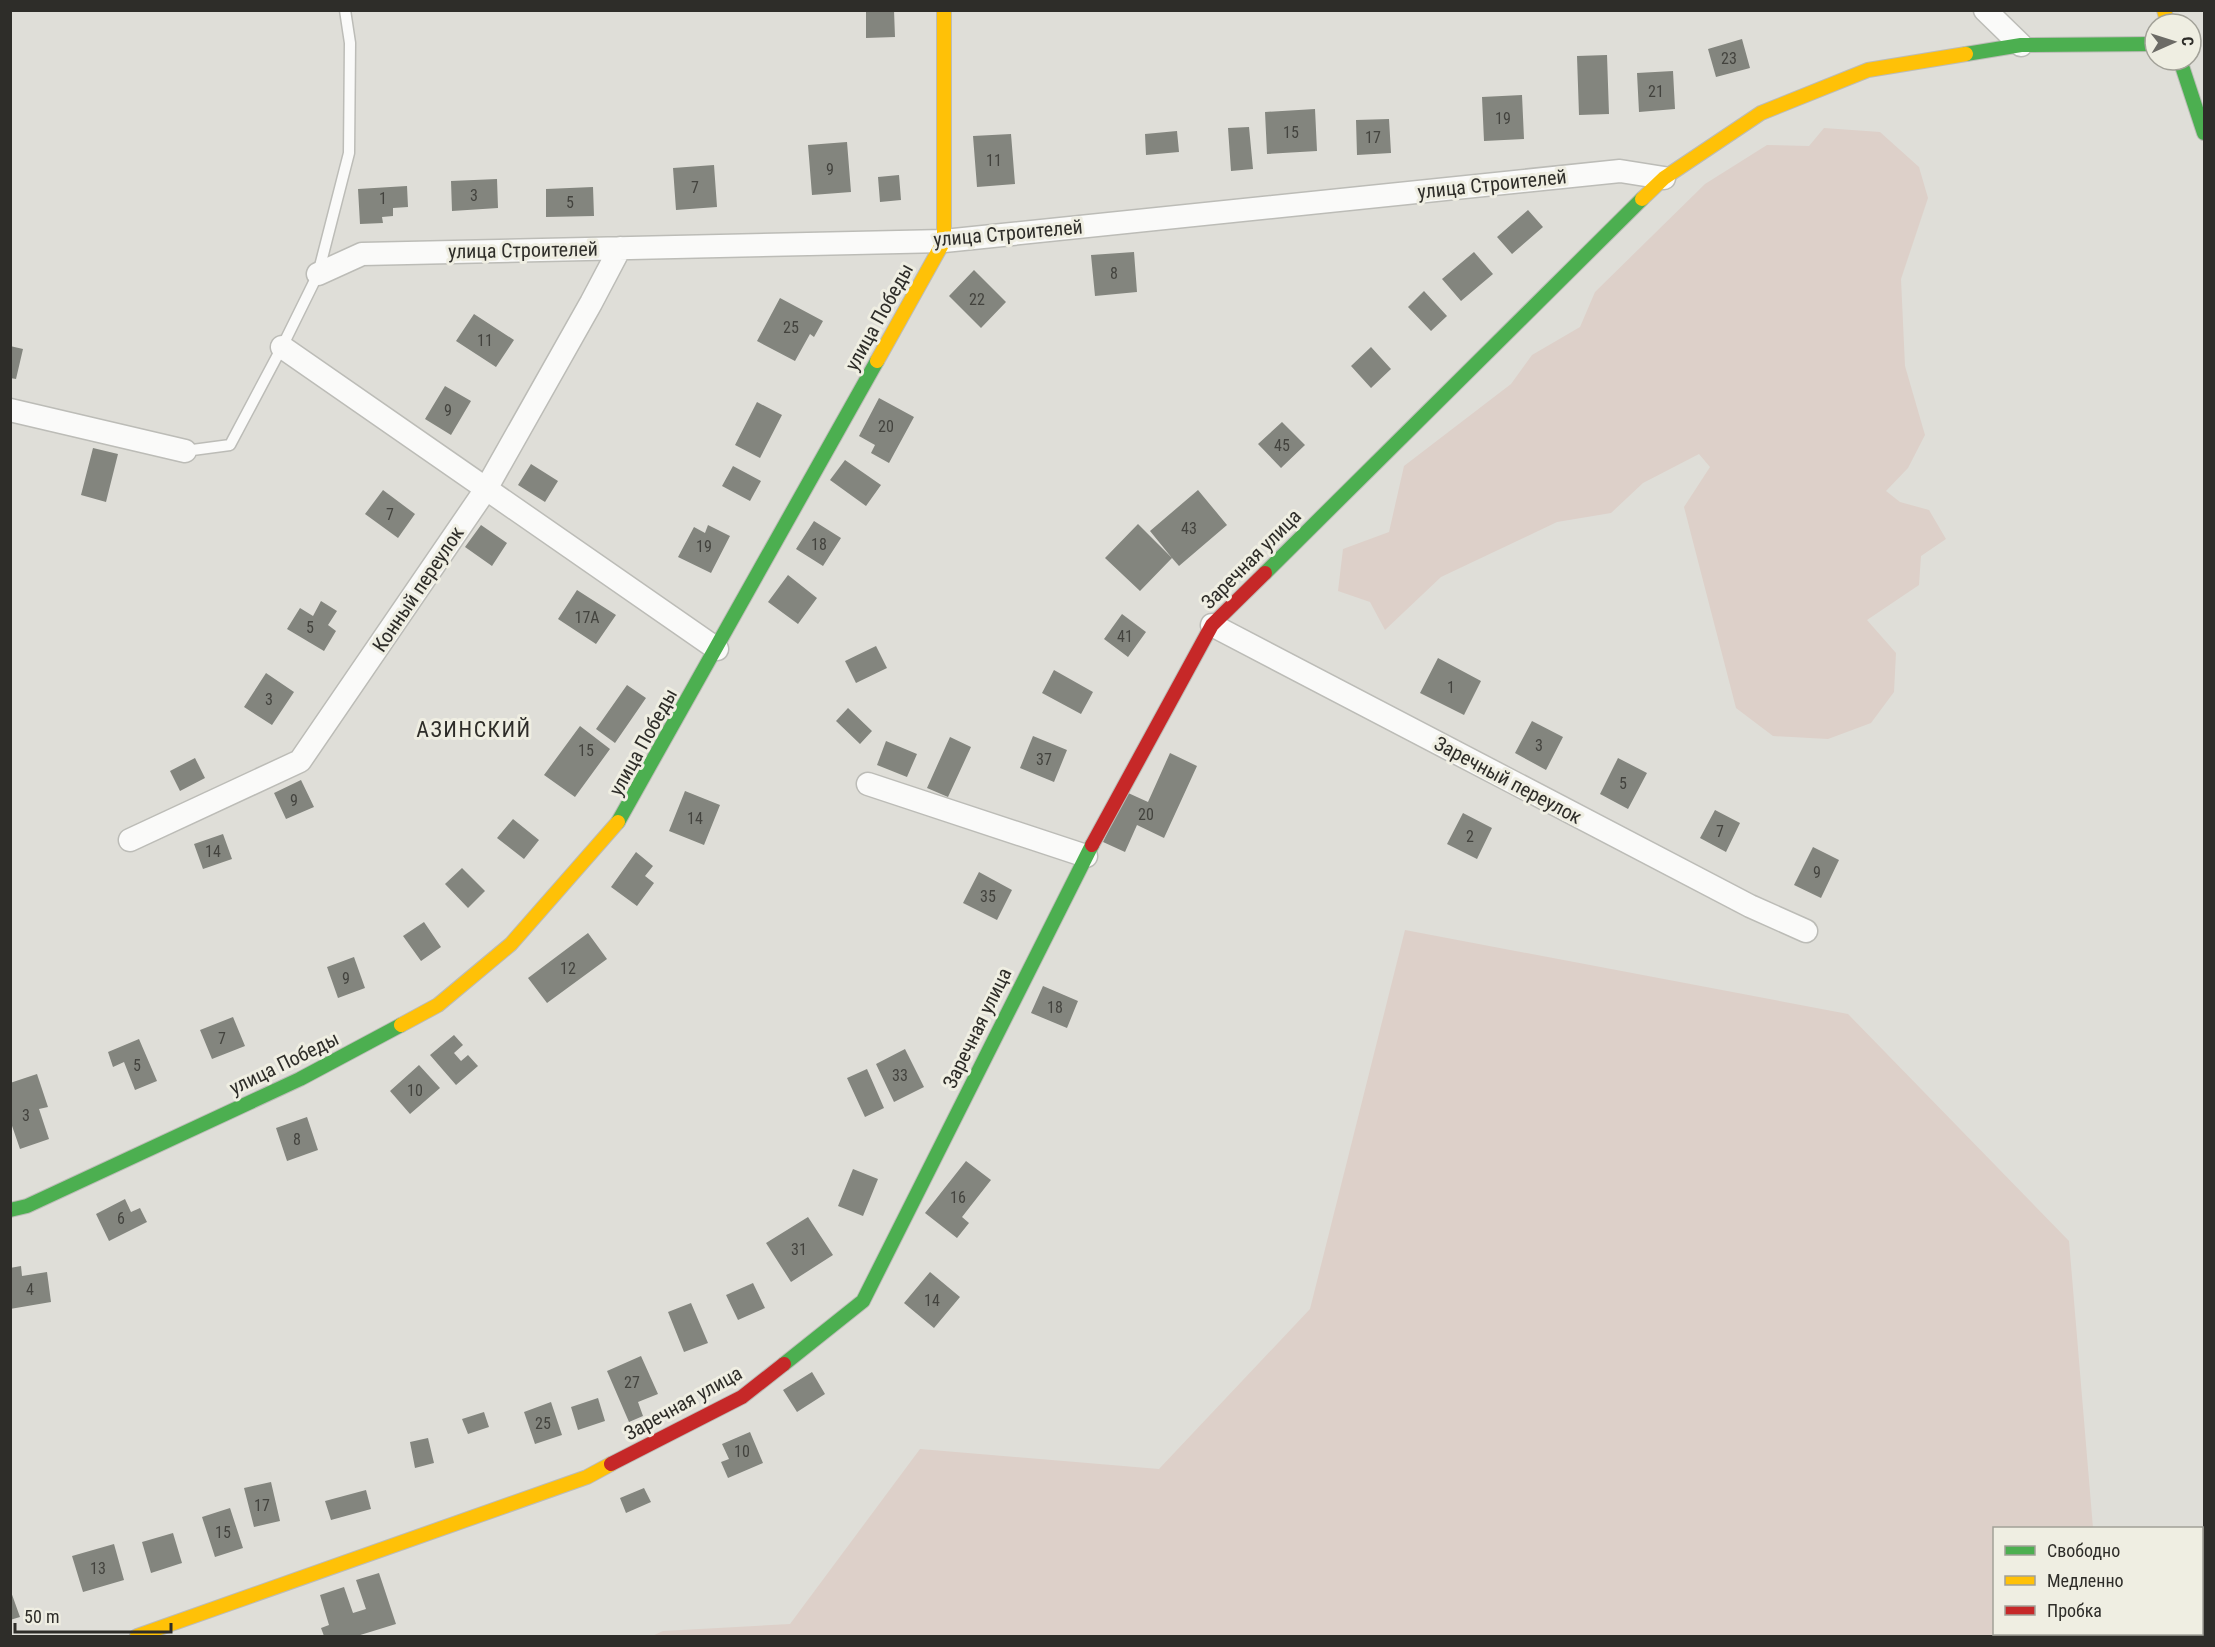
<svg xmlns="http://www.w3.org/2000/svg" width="2215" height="1647" font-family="'Roboto Condensed',sans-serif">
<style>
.green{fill:#ddd0c9}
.building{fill:#83857e}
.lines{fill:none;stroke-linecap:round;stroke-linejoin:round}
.lane-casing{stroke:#bcbcb7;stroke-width:13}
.street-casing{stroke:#bcbcb7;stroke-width:25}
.fast-casing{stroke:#bcbcb7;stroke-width:16}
.slow-casing{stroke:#bcbcb7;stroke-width:16}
.jam-casing{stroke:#bcbcb7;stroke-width:16}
.lane{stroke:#fafaf9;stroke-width:10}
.street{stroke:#fafaf9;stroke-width:22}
.fast{stroke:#4caf50;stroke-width:14}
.slow{stroke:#ffc107;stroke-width:14}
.jam{stroke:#c62828;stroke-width:14}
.labels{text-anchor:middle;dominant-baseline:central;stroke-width:6;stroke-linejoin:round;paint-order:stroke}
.number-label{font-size:16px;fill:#43433e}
.street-label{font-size:20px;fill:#2e2d29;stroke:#efeee2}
.quarter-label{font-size:22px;letter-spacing:1.5px;fill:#2e2d29;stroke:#efeee2}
</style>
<rect width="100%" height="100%" fill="#dfded8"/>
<path class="green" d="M 1824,128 L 1880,132 L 1919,167 L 1928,198 L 1901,279 L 1905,366 L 1925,435 L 1908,468 L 1886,491 L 1900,502 L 1929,510 L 1946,539 L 1921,556 L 1919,585 L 1867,620 L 1896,653 L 1894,692 L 1871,723 L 1828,739 L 1773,736 L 1736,708 L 1684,507 L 1710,467 L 1699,454 L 1643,483 L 1611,513 L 1557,522 L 1441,577 L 1385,630 L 1370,602 L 1338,591 L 1343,549 L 1389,532 L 1404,466 L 1511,384 L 1532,355 L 1580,327 L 1595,292 L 1705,184 L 1767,145 L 1809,146 Z
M 1405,930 L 1848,1014 L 2069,1241 L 2093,1528 L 1994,1528 L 1994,1634 L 2101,1634 L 2101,1636 L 652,1636 L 663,1631 L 790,1624 L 920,1449 L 1159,1469 L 1310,1309 Z"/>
<path class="building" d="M 866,10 L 894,10 L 895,37 L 866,38 Z
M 1742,39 L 1750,68 L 1716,77 L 1708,49 Z
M 1607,55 L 1609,114 L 1579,115 L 1577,56 Z
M 1673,71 L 1675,109 L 1639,112 L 1637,73 Z
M 1522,95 L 1524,139 L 1484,141 L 1482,97 Z
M 1315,109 L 1317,151 L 1267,154 L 1265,112 Z
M 1389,119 L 1391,153 L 1357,155 L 1356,120 Z
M 1249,127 L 1253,169 L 1231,171 L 1228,128 Z
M 1177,131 L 1179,152 L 1146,155 L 1145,134 Z
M 1011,134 L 1015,184 L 977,187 L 973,136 Z
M 847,142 L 851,192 L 812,195 L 808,145 Z
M 714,165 L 717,207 L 676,210 L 673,168 Z
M 899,175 L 901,200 L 880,202 L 878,177 Z
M 497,179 L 498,208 L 452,211 L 451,181 Z
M 407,186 L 408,207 L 393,208 L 393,216 L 382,217 L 383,223 L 360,224 L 358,189 Z
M 593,187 L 594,216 L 546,217 L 546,189 Z
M 1528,210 L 1543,227 L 1512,254 L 1497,237 Z
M 1134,252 L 1137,292 L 1095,296 L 1091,255 Z
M 1474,252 L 1493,274 L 1461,301 L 1442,279 Z
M 974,270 L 1006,302 L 981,328 L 949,296 Z
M 1424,291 L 1447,316 L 1431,331 L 1408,307 Z
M 780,298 L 823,321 L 814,337 L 810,334 L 795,361 L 757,341 Z
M 474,314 L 514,340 L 496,367 L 456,341 Z
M 10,346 L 23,349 L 16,379 L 10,378 Z
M 1371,347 L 1391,369 L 1371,388 L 1351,366 Z
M 445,386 L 471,401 L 451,435 L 425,419 Z
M 879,398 L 914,417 L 889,463 L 871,453 L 875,445 L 859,436 Z
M 757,402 L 782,415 L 760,458 L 735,445 Z
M 1282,422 L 1305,445 L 1281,468 L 1258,444 Z
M 93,448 L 118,454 L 106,502 L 81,495 Z
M 845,460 L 881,485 L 866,506 L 830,480 Z
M 531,464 L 558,481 L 545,502 L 518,485 Z
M 733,466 L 761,481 L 750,501 L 722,486 Z
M 383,490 L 415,514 L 398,538 L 365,514 Z
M 1198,490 L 1227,525 L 1179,566 L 1172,558 L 1140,591 L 1105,558 L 1138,524 L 1172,558 L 1150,531 Z
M 814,521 L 841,538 L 823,566 L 796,549 Z
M 481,525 L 507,543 L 492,566 L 465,547 Z
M 708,525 L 730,536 L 711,573 L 678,557 L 694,527 L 705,533 Z
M 788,575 L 817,598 L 798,624 L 768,602 Z
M 577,590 L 616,615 L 596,644 L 558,619 Z
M 321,601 L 337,611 L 328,625 L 336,631 L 324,651 L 287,629 L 300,608 L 313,616 Z
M 1122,614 L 1146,632 L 1128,657 L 1104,639 Z
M 876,646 L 887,668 L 856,683 L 845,661 Z
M 1438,658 L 1481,681 L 1464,715 L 1420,693 Z
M 1054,670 L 1093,692 L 1081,714 L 1042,693 Z
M 266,673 L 294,692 L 272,725 L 244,707 Z
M 627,685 L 646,698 L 615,743 L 596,729 Z
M 848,708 L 872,731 L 860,744 L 836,721 Z
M 1532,721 L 1563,737 L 1546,770 L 1515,753 Z
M 580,726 L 610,749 L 575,797 L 544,775 Z
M 1033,736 L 1067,750 L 1054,782 L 1020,768 Z
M 950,737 L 971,747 L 948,797 L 927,788 Z
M 886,741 L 917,754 L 907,777 L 877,765 Z
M 1170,753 L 1197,766 L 1164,838 L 1137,825 L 1125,852 L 1103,842 L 1126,792 L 1148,802 Z
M 195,758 L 205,778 L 180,791 L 170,771 Z
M 1618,758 L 1647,773 L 1628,809 L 1600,794 Z
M 301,780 L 314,807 L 286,819 L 274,793 Z
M 685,791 L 720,805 L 704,845 L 669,831 Z
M 1715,810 L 1740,823 L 1726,852 L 1700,838 Z
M 1463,813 L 1492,828 L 1477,859 L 1447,844 Z
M 513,819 L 539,840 L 524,859 L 497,838 Z
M 223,834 L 232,859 L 203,869 L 194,844 Z
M 1813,847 L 1839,860 L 1821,898 L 1794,885 Z
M 636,852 L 653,866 L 645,876 L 654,883 L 637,906 L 611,887 Z
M 462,868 L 485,891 L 468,908 L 445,884 Z
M 979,872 L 1012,890 L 997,920 L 963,903 Z
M 424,922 L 441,947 L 421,961 L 403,936 Z
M 588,933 L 607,959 L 547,1003 L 528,978 Z
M 354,957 L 365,988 L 338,998 L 327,967 Z
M 1043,986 L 1078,1001 L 1067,1028 L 1031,1013 Z
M 233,1017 L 245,1046 L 212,1059 L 200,1030 Z
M 454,1035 L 463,1045 L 454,1053 L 461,1061 L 468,1055 L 478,1066 L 456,1085 L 430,1055 Z
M 139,1039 L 157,1081 L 135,1090 L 124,1062 L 113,1067 L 108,1052 Z
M 905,1049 L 924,1087 L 894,1102 L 876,1064 Z
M 419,1065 L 440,1088 L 410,1114 L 390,1091 Z
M 867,1069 L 884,1108 L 865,1117 L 847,1078 Z
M 37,1074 L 48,1107 L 39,1109 L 49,1139 L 20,1149 L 10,1120 L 10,1083 Z
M 307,1117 L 318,1150 L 287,1161 L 276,1128 Z
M 966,1161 L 991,1180 L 962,1217 L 969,1223 L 957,1238 L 925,1213 Z
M 853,1169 L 878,1179 L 863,1216 L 838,1206 Z
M 125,1199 L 131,1212 L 140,1208 L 147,1222 L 109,1241 L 96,1214 Z
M 808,1217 L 833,1255 L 791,1282 L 766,1243 Z
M 21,1266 L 22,1276 L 47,1272 L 51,1302 L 10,1309 L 10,1268 Z
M 930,1272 L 960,1297 L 934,1328 L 904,1303 Z
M 753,1283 L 765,1308 L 738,1320 L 726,1295 Z
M 691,1303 L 708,1343 L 684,1352 L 668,1312 Z
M 641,1356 L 658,1394 L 638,1402 L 643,1416 L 629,1422 L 607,1371 Z
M 812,1372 L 825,1394 L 797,1412 L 783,1390 Z
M 598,1398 L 605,1421 L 578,1430 L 571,1407 Z
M 551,1402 L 562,1435 L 535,1444 L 524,1412 Z
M 484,1412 L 489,1427 L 468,1434 L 462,1419 Z
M 750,1432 L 763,1463 L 728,1478 L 721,1462 L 729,1459 L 722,1444 Z
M 428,1438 L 434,1463 L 415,1468 L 410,1442 Z
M 271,1482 L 280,1521 L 254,1527 L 244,1488 Z
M 644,1488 L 651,1502 L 626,1513 L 620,1498 Z
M 366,1490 L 371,1509 L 331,1520 L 325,1501 Z
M 230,1508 L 243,1548 L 215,1557 L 202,1517 Z
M 173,1533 L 182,1563 L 151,1573 L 142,1542 Z
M 114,1544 L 124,1580 L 83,1592 L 72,1556 Z
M 379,1573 L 396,1624 L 357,1636 L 324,1636 L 321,1628 L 329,1625 L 320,1595 L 344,1587 L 353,1613 L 366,1609 L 356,1580 Z
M 10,1589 L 20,1617 L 10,1620 Z"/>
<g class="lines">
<g class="lane-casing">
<path id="lane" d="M 185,451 L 230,445 L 282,347 L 318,274 L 349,153 L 350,43 L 345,10"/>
</g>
<g class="street-casing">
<path id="street" d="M 1985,10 L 2021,45
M 318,274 L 362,254 L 944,241 L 1620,171 L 1664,178
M 282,347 L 717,649
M 10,410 L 185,451
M 1212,625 L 1750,906 L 1806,931
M 868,784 L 1086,856
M 130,840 L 300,761 L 486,489 L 591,303 L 620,248"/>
</g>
<g class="fast-casing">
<path id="fast" d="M 1966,54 L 2021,45 L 2155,44
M 2180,60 L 2204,133
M 1265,573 L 1642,199
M 618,822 L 877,361
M 10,1210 L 27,1206 L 300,1079 L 401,1025
M 784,1364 L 863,1301 L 1092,845"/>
</g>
<g class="slow-casing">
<path id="slow" d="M 2164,10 L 2168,24
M 1642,199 L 1664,178 L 1761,113 L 1868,70 L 1966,54
M 877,361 L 944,241 L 944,10
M 401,1025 L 438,1005 L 511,944 L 618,822
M 137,1636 L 587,1477 L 611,1464"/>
</g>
<g class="jam-casing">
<path id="jam" d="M 1092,845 L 1212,625 L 1265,573
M 611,1464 L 742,1397 L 784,1364"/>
</g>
<use href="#lane" class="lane"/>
<use href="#street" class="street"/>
<use href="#fast" class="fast"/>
<use href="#slow" class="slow"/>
<use href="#jam" class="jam"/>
</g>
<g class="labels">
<g class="number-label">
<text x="1729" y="58">23</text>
<text x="1656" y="91">21</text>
<text x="1503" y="118">19</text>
<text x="1291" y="132">15</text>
<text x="1373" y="137">17</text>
<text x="994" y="160">11</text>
<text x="830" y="169">9</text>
<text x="695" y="187">7</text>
<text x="474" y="195">3</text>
<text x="383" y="198">1</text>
<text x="570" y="202">5</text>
<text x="1114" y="273">8</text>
<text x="977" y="299">22</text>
<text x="791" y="327">25</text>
<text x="485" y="340">11</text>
<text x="448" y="410">9</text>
<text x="886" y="426">20</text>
<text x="1282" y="445">45</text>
<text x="390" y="514">7</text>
<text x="1189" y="528">43</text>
<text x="819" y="544">18</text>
<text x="704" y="546">19</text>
<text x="587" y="617">17А</text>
<text x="310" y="627">5</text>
<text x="1125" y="636">41</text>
<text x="1451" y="687">1</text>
<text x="269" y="699">3</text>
<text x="1539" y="745">3</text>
<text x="586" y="750">15</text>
<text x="1044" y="759">37</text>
<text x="1623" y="783">5</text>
<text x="294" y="800">9</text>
<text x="1146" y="814">20</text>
<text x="695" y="818">14</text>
<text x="1720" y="831">7</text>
<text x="1470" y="836">2</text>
<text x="213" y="851">14</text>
<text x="1817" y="872">9</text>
<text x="988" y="896">35</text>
<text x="568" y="968">12</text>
<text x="346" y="978">9</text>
<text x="1055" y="1007">18</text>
<text x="222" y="1038">7</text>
<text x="137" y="1065">5</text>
<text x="900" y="1075">33</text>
<text x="415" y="1090">10</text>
<text x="26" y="1115">3</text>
<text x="297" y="1139">8</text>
<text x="958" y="1197">16</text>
<text x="121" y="1218">6</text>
<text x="799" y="1249">31</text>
<text x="30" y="1289">4</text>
<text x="932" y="1300">14</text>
<text x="632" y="1382">27</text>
<text x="543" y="1423">25</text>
<text x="742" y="1451">10</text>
<text x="262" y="1505">17</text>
<text x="223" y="1532">15</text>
<text x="98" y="1568">13</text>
</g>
<g class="street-label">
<text transform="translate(1492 184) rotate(-6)">улица Строителей</text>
<text transform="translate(1008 233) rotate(-5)">улица Строителей</text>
<text transform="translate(523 250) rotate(-1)">улица Строителей</text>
<text transform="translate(879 317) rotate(-61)">улица Победы</text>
<text transform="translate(1251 559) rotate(-45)">Заречная улица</text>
<text transform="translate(418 589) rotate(-56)">Конный переулок</text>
<text transform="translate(643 742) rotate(-61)">улица Победы</text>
<text transform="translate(1508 780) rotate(28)">Заречный переулок</text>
<text transform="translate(977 1028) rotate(-64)">Заречная улица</text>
<text transform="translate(284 1063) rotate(-26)">улица Победы</text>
<text transform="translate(683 1403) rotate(-29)">Заречная улица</text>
</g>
<g class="quarter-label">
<text x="474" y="729">АЗИНСКИЙ</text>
</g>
</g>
<rect width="2215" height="1647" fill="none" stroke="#2e2d29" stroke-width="24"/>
<rect x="1993" y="1527" width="210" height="108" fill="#efeee2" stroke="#a2a198" stroke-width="1.5"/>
<rect x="2005" y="1546" width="30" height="9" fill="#4caf50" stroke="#a2a198" stroke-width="1.5"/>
<text x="2047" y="1557" font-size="18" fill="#2e2d29">Свободно</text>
<rect x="2005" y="1576" width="30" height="9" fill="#ffc107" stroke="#a2a198" stroke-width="1.5"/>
<text x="2047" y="1587" font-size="18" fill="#2e2d29">Медленно</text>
<rect x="2005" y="1606" width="30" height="9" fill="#c62828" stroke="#a2a198" stroke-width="1.5"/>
<text x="2047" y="1617" font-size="18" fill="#2e2d29">Пробка</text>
<g transform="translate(2173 42) rotate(87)"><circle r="28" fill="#efeee2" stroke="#a2a198" stroke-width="1.5"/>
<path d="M0-4.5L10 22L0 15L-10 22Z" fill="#6c6b66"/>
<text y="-9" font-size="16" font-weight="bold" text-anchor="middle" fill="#2e2d29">С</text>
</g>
<path d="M15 1623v9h156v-9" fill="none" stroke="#2e2d29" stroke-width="3"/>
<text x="24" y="1623" font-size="18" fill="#2e2d29" stroke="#efeee2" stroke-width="4.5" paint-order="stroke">50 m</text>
</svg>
